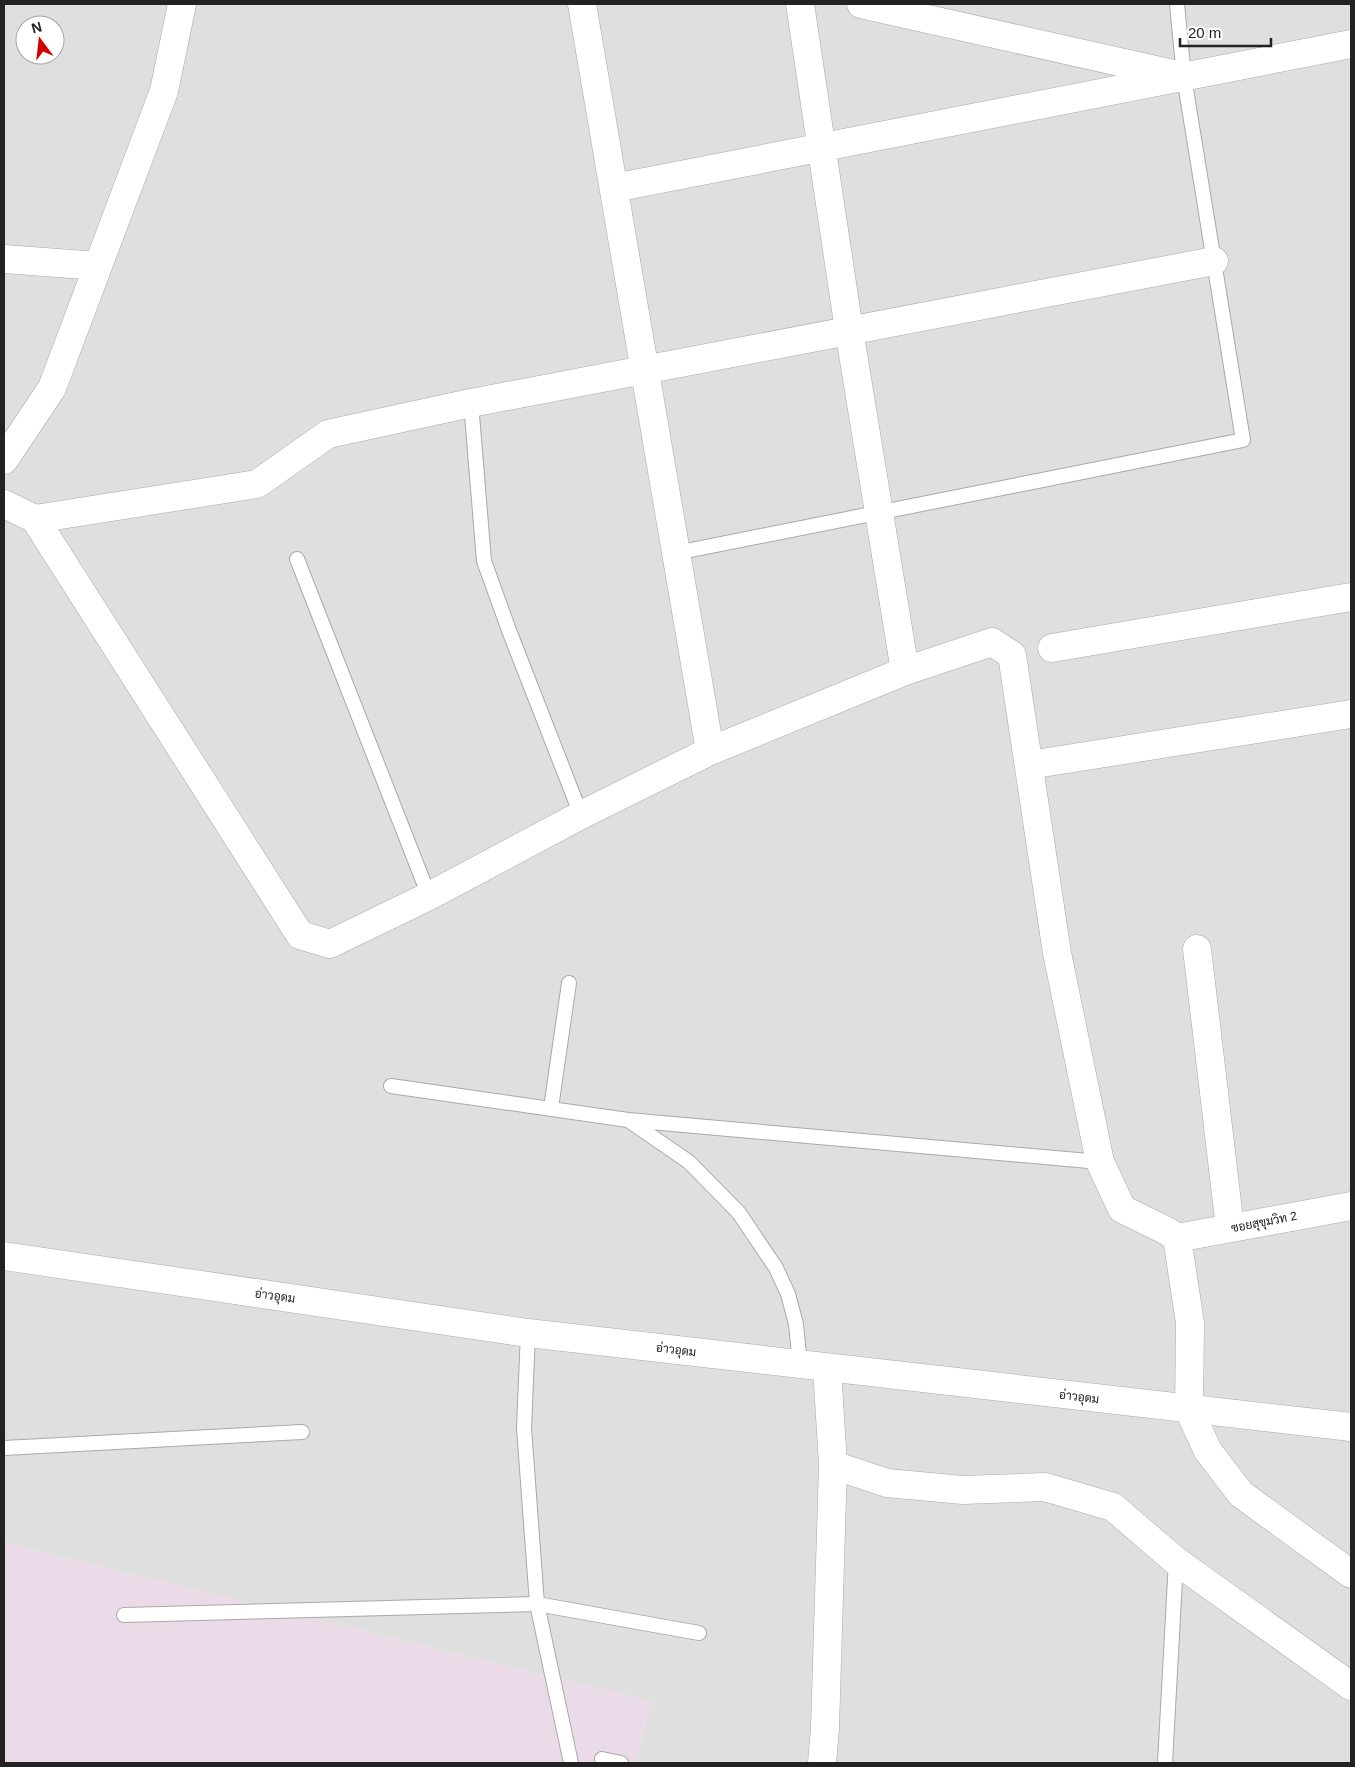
<svg xmlns="http://www.w3.org/2000/svg" width="1355" height="1767" font-family="Arial,Sarabun,sans-serif">
<style>
.residential{fill:#e0dfdf;fill-rule:evenodd}
.industrial{fill:#ebdbe8}
.lines{fill:none;stroke-linecap:round;stroke-linejoin:round}
.service-casing{stroke:#a9a9a9;stroke-width:16}
.minor-casing{stroke:#a9a9a9;stroke-width:29}
.tertiary-casing{stroke:#a9a9a9;stroke-width:29}
.service{stroke:#fff;stroke-width:14}
.minor{stroke:#fff;stroke-width:28}
.tertiary{stroke:#fff;stroke-width:28}
.labels{text-anchor:middle;dominant-baseline:central;stroke-width:4;stroke-linejoin:round;paint-order:stroke}
.street-label{font-size:12px;fill:#222;stroke:#fff}
</style>
<rect width="100%" height="100%" fill="#f2efe9"/>
<path class="residential" d="M 4,4 L 1351,4 L 1351,1763 L 637,1763 L 650,1701 L 4,1543 ZM 25,25 L 55,25 L 55,55 L 25,55 Z"/>
<path class="industrial" d="M 4,1543 L 650,1701 L 637,1763 L 4,1763 Z"/>
<g class="lines">
<g class="service-casing">
<path id="service" d="M 471,403 L 484,561 L 510,633 L 581,815
M 676,553 L 1243,440 L 1184,77 L 1177,4
M 297,559 L 429,896
M 391,1086 L 628,1120 L 1100,1162
M 551,1108 L 569,983
M 628,1120 L 689,1162 L 739,1213 L 776,1268 L 788,1294 L 796,1324 L 800,1365
M 528,1333 L 524,1428 L 537,1604 L 571,1763
M 4,1448 L 302,1432
M 124,1615 L 537,1604 L 699,1633
M 602,1759 L 621,1763
M 1165,1763 L 1176,1561"/>
</g>
<g class="minor-casing">
<path id="minor" d="M 582,4 L 710,751
M 800,4 L 849,330 L 905,671
M 861,4 L 1173,74
M 614,188 L 1351,44
M 4,259 L 98,266
M 4,460 L 52,388 L 164,91 L 182,4
M 4,504 L 35,519 L 257,484 L 328,434 L 471,403 L 1214,261
M 35,519 L 300,935 L 330,944 L 429,896 L 581,815 L 710,751 L 905,671 L 992,642 L 1012,655 L 1057,953 L 1100,1162 L 1122,1209 L 1167,1231 L 1177,1238 L 1190,1323 L 1189,1410 L 1208,1451 L 1241,1494 L 1351,1574
M 1052,648 L 1351,597
M 1029,765 L 1351,714
M 1197,949 L 1230,1228
M 1177,1238 L 1351,1206
M 833,1465 L 887,1483 L 963,1490 L 1045,1487 L 1113,1507 L 1176,1561 L 1351,1686
M 822,1763 L 825,1728 L 833,1465 L 827,1368"/>
</g>
<g class="tertiary-casing">
<path id="tertiary" d="M 4,1256 L 528,1333 L 1351,1427"/>
</g>
<use href="#service" class="service"/>
<use href="#minor" class="minor"/>
<use href="#tertiary" class="tertiary"/>
</g>
<g class="labels">
<g class="street-label">
<text transform="translate(1264 1222) rotate(-11)">ซอยสุขุมวิท 2</text>
<text transform="translate(275 1296) rotate(8)">อ่าวอุดม</text>
<text transform="translate(676 1350) rotate(7)">อ่าวอุดม</text>
<text transform="translate(1079 1397) rotate(7)">อ่าวอุดม</text>
</g>
</g>
<rect width="1355" height="1767" fill="none" stroke="#222222" stroke-width="10"/>
<g transform="translate(40 40) rotate(345)"><circle r="24" fill="#ffffff" stroke="#a7a7a7"/>
<path d="M0-4L9 19L0 12L-9 19Z" fill="#d40000"/>
<text y="-8" font-size="14" font-weight="bold" text-anchor="middle" fill="#222222">N</text>
</g>
<path d="M1180 38v8h91v-8" fill="none" stroke="#222222" stroke-width="2.5"/>
<text x="1188" y="38" font-size="15" fill="#222222" stroke="#ffffff" stroke-width="4" paint-order="stroke">20 m</text>
</svg>
